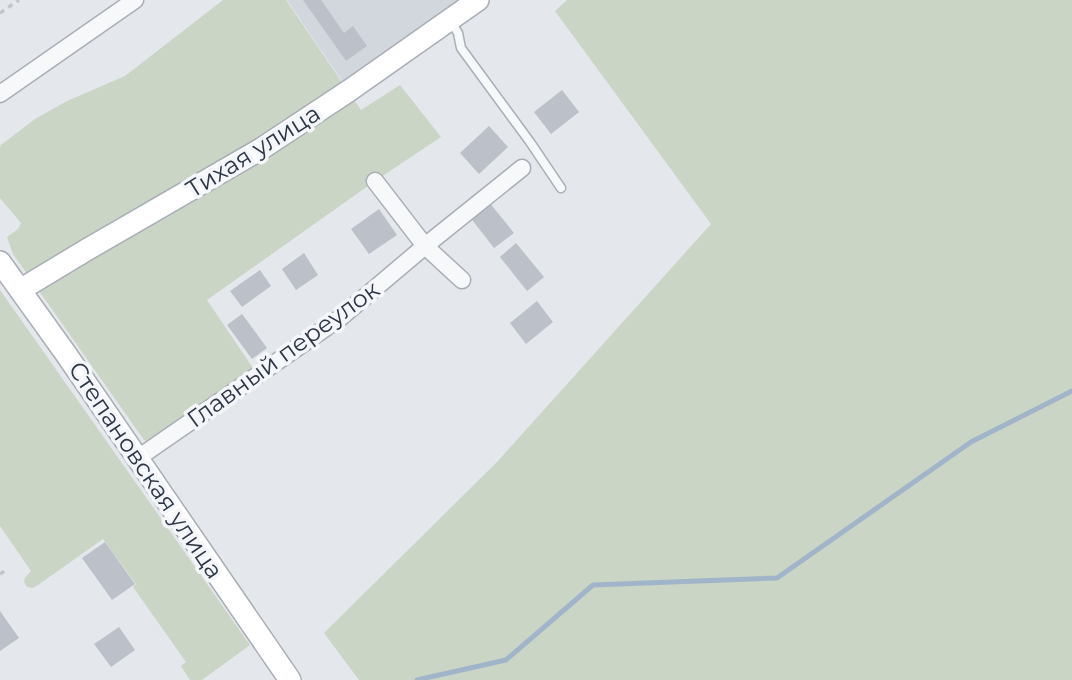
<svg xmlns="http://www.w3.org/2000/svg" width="1072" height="680" font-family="Montserrat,sans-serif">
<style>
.built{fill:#d2d6dd}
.green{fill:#cad5c5}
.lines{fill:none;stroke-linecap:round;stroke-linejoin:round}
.stream{stroke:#a1b5ca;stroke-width:5}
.building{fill:#bbc0c9}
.lane-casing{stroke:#a9aeb6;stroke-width:11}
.street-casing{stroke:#a9aeb6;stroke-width:19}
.secondary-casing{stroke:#a9aeb6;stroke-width:24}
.path{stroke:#c2c5cb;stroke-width:3.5;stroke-dasharray:5 5;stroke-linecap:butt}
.lane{stroke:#f7f8fa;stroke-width:8}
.street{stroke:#f7f8fa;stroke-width:16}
.secondary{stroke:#fff;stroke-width:21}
.labels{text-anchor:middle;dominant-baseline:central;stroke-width:7;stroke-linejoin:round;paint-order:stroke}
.street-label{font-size:24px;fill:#2c3544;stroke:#f4f6f9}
</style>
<rect width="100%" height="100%" fill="#e4e7ec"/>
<path class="built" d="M 287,0 L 461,0 L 345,85 Z"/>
<path class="green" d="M 223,0 L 286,0 L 361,110 L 400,85 L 441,137 L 375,181 L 207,300 L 255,371 L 156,445 L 144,440 L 13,254 L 7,237 L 18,229 L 21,223 L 0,198 L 0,148 L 1,145 L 35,119 L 67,101 L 125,76 Z
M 567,0 L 1072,0 L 1072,680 L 359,680 L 324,633 L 497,462 L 711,224 L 555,11 Z
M 0,290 L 250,645 L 202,680 L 190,680 L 181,666 L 186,662 L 133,587 L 136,584 L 103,539 L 38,585 L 33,588 L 27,587 L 24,582 L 25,578 L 31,571 L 0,526 Z"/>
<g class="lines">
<path class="stream" d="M 417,680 L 506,660 L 593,585 L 777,578 L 971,442 L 1072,391"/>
</g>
<path class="building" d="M 303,0 L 321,0 L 344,33 L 353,26 L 367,46 L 346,61 Z
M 562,90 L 579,112 L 551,134 L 534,112 Z
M 489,126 L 508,147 L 479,174 L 460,153 Z
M 489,202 L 514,233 L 494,248 L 470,217 Z
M 379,209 L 397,235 L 369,254 L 351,229 Z
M 516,243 L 544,277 L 527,291 L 500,257 Z
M 304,253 L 318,275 L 296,290 L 282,269 Z
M 260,270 L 271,286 L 242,307 L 230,291 Z
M 537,301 L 553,322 L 526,344 L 510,323 Z
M 242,314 L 267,348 L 252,359 L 227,325 Z
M 105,542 L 135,584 L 112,600 L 82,558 Z
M 0,611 L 19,638 L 0,651 Z
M 119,627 L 135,650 L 111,667 L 94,644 Z"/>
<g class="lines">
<g class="lane-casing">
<path id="lane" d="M 450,20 L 458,33 L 461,48 L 530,142 L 561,188"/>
</g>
<g class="street-casing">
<path id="street" d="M 0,94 L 135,0
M 375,181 L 425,246 L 462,280
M 138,458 L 340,318 L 425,246 L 522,168"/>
</g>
<g class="secondary-casing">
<path id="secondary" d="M 0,262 L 66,354 L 290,680
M 20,290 L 88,249 L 261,149 L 350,90 L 478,0"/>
</g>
<path class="path" d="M 0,13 L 19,0
M 0,574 L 6,570"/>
<use href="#lane" class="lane"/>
<use href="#street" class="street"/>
<use href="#secondary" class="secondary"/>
</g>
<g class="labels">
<g class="street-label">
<text transform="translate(253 151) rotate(-32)">Тихая улица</text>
<text transform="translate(283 354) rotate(-36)">Главный переулок</text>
<text transform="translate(146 470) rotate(56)">Степановская улица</text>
</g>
</g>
</svg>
